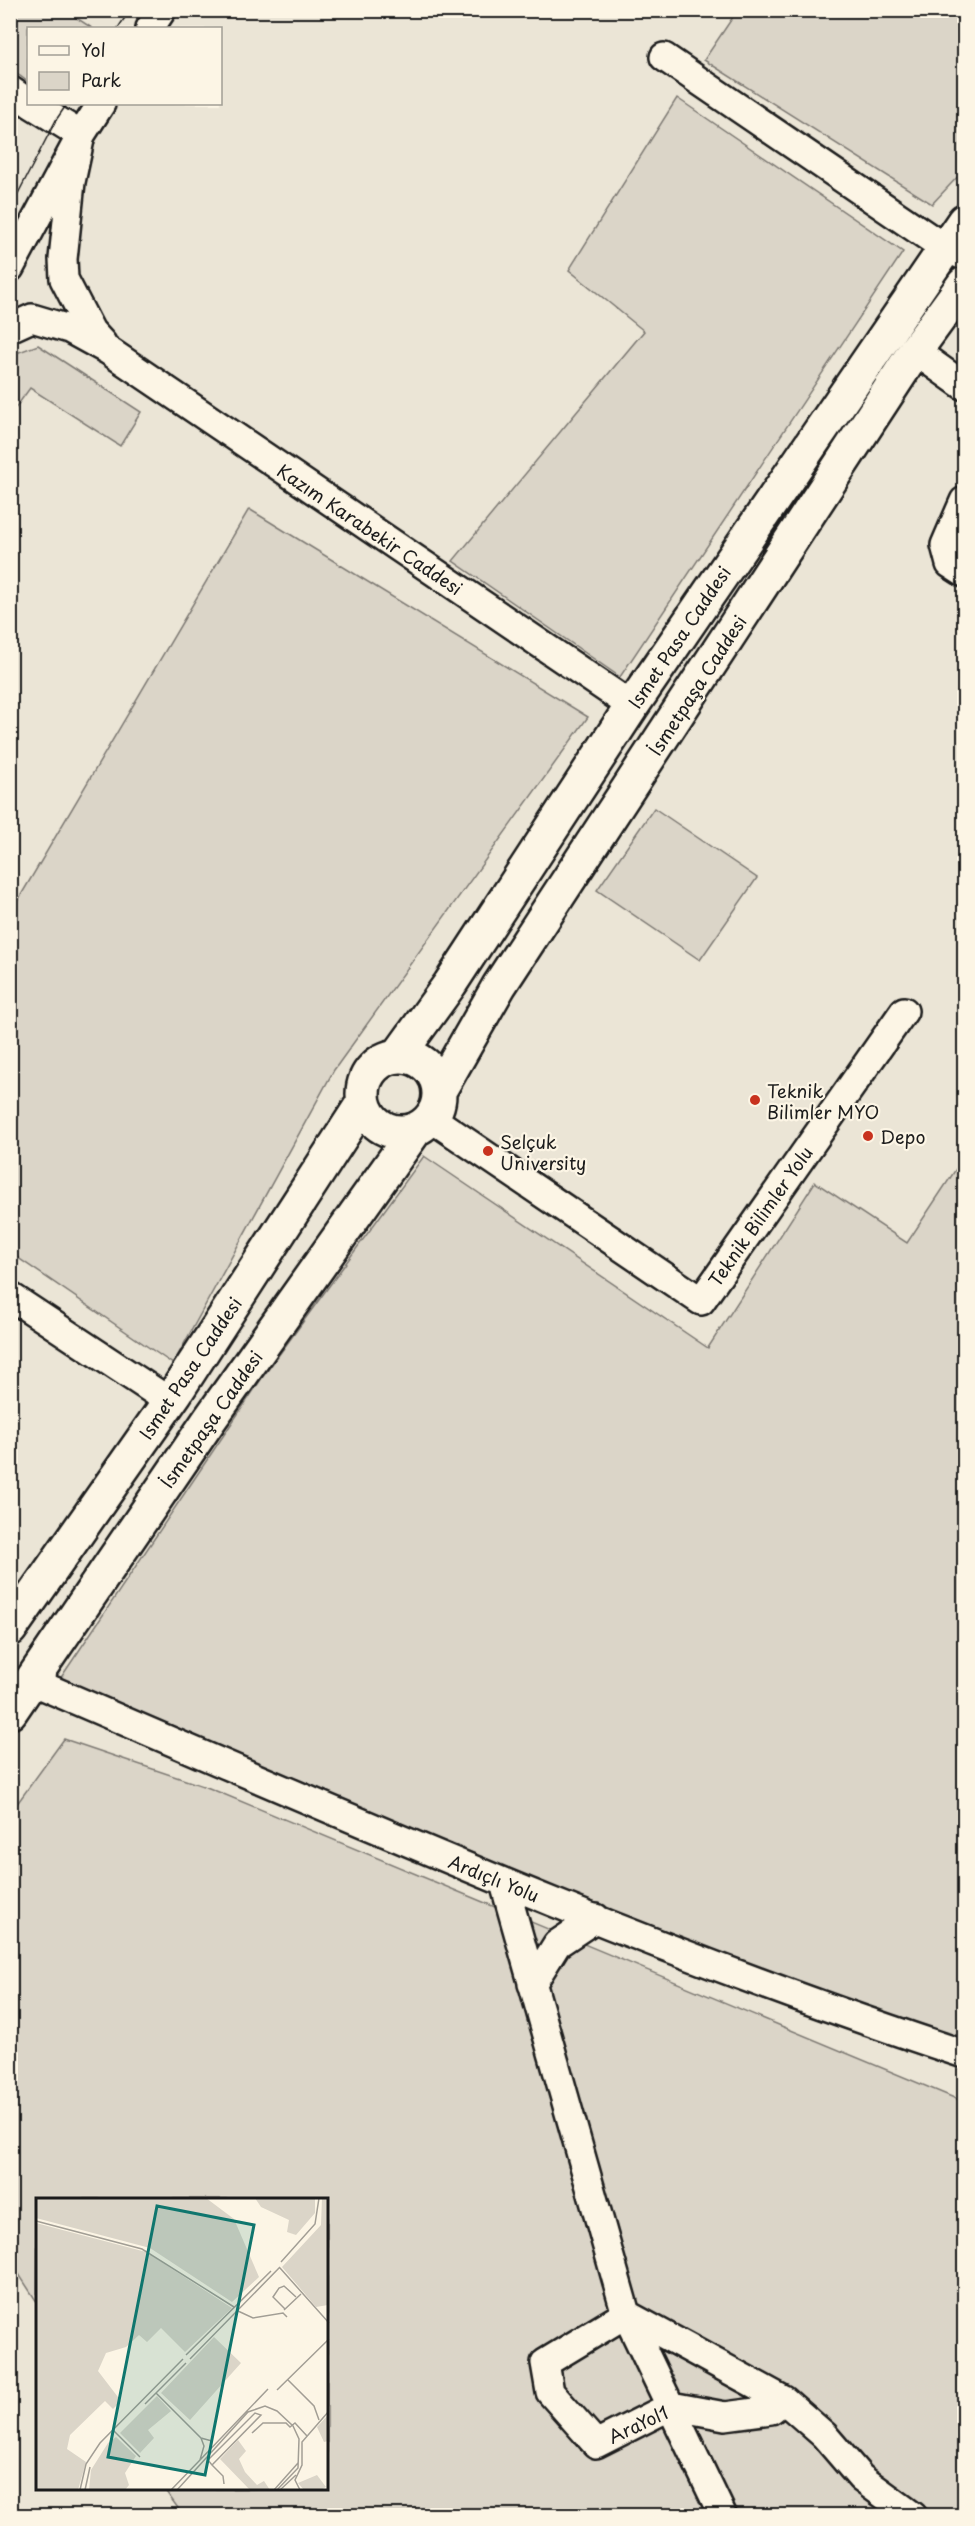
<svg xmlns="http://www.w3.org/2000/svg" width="975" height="2526" font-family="'Playpen Sans',sans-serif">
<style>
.built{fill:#ebe5d6;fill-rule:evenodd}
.green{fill:#dbd5c8;stroke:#7c7872;stroke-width:1.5}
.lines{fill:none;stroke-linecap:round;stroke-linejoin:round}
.minor-casing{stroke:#1c1c1c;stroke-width:32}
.major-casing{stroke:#1c1c1c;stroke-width:38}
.minor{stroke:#fcf5e5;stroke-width:27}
.major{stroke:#fcf5e5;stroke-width:33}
.tram{stroke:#1c1c1c;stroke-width:1.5}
.poi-dot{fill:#c8321e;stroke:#fcf5e5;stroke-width:2}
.labels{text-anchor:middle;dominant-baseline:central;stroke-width:4.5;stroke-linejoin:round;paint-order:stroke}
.street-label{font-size:18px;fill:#1c1c1c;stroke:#fcf5e5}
.poi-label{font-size:18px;fill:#1c1c1c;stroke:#fcf5e5;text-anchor:start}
.inset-road{fill:none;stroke:#a29e95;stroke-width:1.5}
.view{fill:#0f766e;fill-opacity:0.15;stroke:#0f766e;stroke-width:3}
.inset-edge{fill:none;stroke:#1c1c1c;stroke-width:3}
</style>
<rect width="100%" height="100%" fill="#fcf5e5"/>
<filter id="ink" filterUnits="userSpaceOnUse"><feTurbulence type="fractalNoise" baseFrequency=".0167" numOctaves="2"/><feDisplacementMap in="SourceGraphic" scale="12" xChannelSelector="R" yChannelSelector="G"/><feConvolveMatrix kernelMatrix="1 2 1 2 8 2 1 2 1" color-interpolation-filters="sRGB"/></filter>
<g filter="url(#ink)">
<path class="built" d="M 11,11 L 964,11 L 964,2515 L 11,2515 ZM 28,28 L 220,28 L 220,104 L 28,104 ZM 38,2199 L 327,2199 L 327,2488 L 38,2488 Z"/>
<path class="green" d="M 11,10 L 66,11 L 92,28 L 28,28 L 28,82 L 11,69 Z
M 737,11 L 964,11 L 964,170 L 932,204 L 704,60 Z
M 677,98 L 903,252 L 620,677 L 453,561 L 644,331 L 569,270 Z
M 38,345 L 141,412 L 120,446 L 30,388 L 11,414 L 11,355 Z
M 249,509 L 588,717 L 334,1070 L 173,1364 L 11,1253 L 11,912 Z
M 654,808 L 757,878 L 700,960 L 597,890 Z
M 424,1156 L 708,1348 L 815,1182 L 907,1243 L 964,1157 L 964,2046 L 516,1879 L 60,1679 L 262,1378 Z
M 64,1739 L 209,1788 L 964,2102 L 964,2515 L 183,2515 L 164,2489 L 327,2488 L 327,2199 L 38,2199 L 37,2302 L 11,2262 L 11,1812 Z"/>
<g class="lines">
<g class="minor-casing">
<path id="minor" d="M 150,28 L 162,10
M 664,57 L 946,249 L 964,256
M 10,90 L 28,102
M 31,104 L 81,135 L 101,104
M 10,268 L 81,135 L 71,182 L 63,259 L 64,279 L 91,331 L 102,343
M 10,328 L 32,318 L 69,329 L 109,351 L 632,706
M 915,351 L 964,386
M 964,501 L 945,545 L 950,564 L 964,573
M 431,1118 L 701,1301 L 904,1011
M 10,1296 L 169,1401
M 31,1681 C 339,1813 646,1950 964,2054
M 504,1883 L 626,2314 L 723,2516
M 532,1984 L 557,1944 L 596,1918
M 784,2400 L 771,2410 L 725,2416 L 671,2406 L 596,2444 L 550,2392 L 545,2363 L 626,2314 L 784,2400 L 824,2435 L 861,2478 L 913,2516"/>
</g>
<g class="major-casing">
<path id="major" d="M 398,1056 L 450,984 L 632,706 L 964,221
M363 1094a38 38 0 1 1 76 0a38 38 0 1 1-76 0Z
M 439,1091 L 499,986 L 915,351 L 964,284
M 10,1629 L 176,1392 L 363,1103
M 10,1712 L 210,1419 L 416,1129"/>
</g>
<use href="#minor" class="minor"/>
<use href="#major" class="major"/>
<path class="tram" d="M 118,28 L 130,10
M 10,209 L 56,120 L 67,104"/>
</g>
</g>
<g class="poi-dot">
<circle cx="755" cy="1100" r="6"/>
<circle cx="868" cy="1136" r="6"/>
<circle cx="488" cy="1151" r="6"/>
</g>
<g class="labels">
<g class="street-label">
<text transform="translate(370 529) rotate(34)">Kazım Karabekir Caddesi</text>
<text transform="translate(679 637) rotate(-56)">Ismet Pasa Caddesi</text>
<text transform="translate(697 685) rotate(-57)">İsmetpaşa Caddesi</text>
<text transform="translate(760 1216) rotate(-55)">Teknik Bilimler Yolu</text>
<text transform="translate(190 1368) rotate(-56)">Ismet Pasa Caddesi</text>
<text transform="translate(211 1419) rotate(-55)">İsmetpaşa Caddesi</text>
<text transform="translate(494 1878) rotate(22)">Ardıçlı Yolu</text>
<text transform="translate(638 2424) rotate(-25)">AraYol1</text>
</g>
<g class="poi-label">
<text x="767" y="1090">Teknik<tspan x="767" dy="21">Bilimler MYO</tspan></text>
<text x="880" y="1136">Depo</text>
<text x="500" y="1141">Selçuk<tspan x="500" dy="21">University</tspan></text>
</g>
</g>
<g transform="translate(36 2198)">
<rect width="292" height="292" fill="#fcf5e5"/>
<path d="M 0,0 L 170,0 L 198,21 L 223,79 L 196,104 L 114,50 L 0,20 ZM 219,0 L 279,0 L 279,15 L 260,37 L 251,34 L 253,22 L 225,9 ZM 286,0 L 292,0 L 292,107 L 280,109 L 246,69 L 285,27 ZM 0,25 L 110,54 L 196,110 L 149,154 L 125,130 L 111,144 L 103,137 L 90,149 L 70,155 L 62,173 L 85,203 L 77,211 L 69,203 L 34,237 L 31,251 L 50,264 L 42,292 L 0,292 ZM 178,139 L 205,165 L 154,222 L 125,195 ZM 121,198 L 135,213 L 112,232 L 118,240 L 104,255 L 84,235 ZM 292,217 L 292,243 L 288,244 L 281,229 ZM 80,239 L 100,258 L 89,275 L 93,287 L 89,292 L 53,292 L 55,272 L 72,245 ZM 202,242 L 210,253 L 203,261 L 209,274 L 221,287 L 228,283 L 234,292 L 214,292 L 184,261 ZM 281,277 L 290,289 L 285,292 L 268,292 L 262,285 Z" fill="#dbd5c8"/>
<path class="inset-road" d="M 0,23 L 106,51 L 198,109M 245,64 L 279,26 L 283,0M 244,70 L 293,125M 249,111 L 237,99 L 243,90 L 248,88 L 260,99M 248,112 L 265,96M 202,113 L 217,120 L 247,115 L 251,119M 150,157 L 235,73M 154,161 L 244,69M 252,182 L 278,208 L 283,222M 241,192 L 293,141M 120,195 L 165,240 L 176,243M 109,206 L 150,165M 77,232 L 104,259M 216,235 L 227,225 L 250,225 L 254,229 L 259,225 L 271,238M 165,240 L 168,248 L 164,262 L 232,191M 176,267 L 225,217 L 219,215 L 172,262 L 176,267 L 187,278 L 188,286M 44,292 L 50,266 L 64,245 L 147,161M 49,292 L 54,269M 135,292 L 164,262M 141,292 L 212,214 L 229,208 L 241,213 L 257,228 L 263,241 L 262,270 L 241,292M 238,292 L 262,265M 244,292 L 260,277M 264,292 L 259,282 L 266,267 L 266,244 L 293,213"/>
<path class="view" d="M 121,8 L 218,27 L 169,277 L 72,259 Z"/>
<rect width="292" height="292" class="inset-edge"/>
</g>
<rect width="975" height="2526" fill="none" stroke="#fcf5e5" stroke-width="36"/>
<rect x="18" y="18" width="939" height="2490" fill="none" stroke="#1c1c1c" stroke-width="2" filter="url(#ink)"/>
<rect x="27" y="27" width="195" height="78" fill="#fcf5e5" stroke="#a29e95" stroke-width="1.5"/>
<rect x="39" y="46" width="30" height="9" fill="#fcf5e5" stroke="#a29e95" stroke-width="1.5"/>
<text x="81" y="57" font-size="18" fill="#1c1c1c">Yol</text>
<rect x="39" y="72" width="30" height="18" fill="#dbd5c8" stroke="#a29e95" stroke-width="1.5"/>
<text x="81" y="87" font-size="18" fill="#1c1c1c">Park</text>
</svg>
